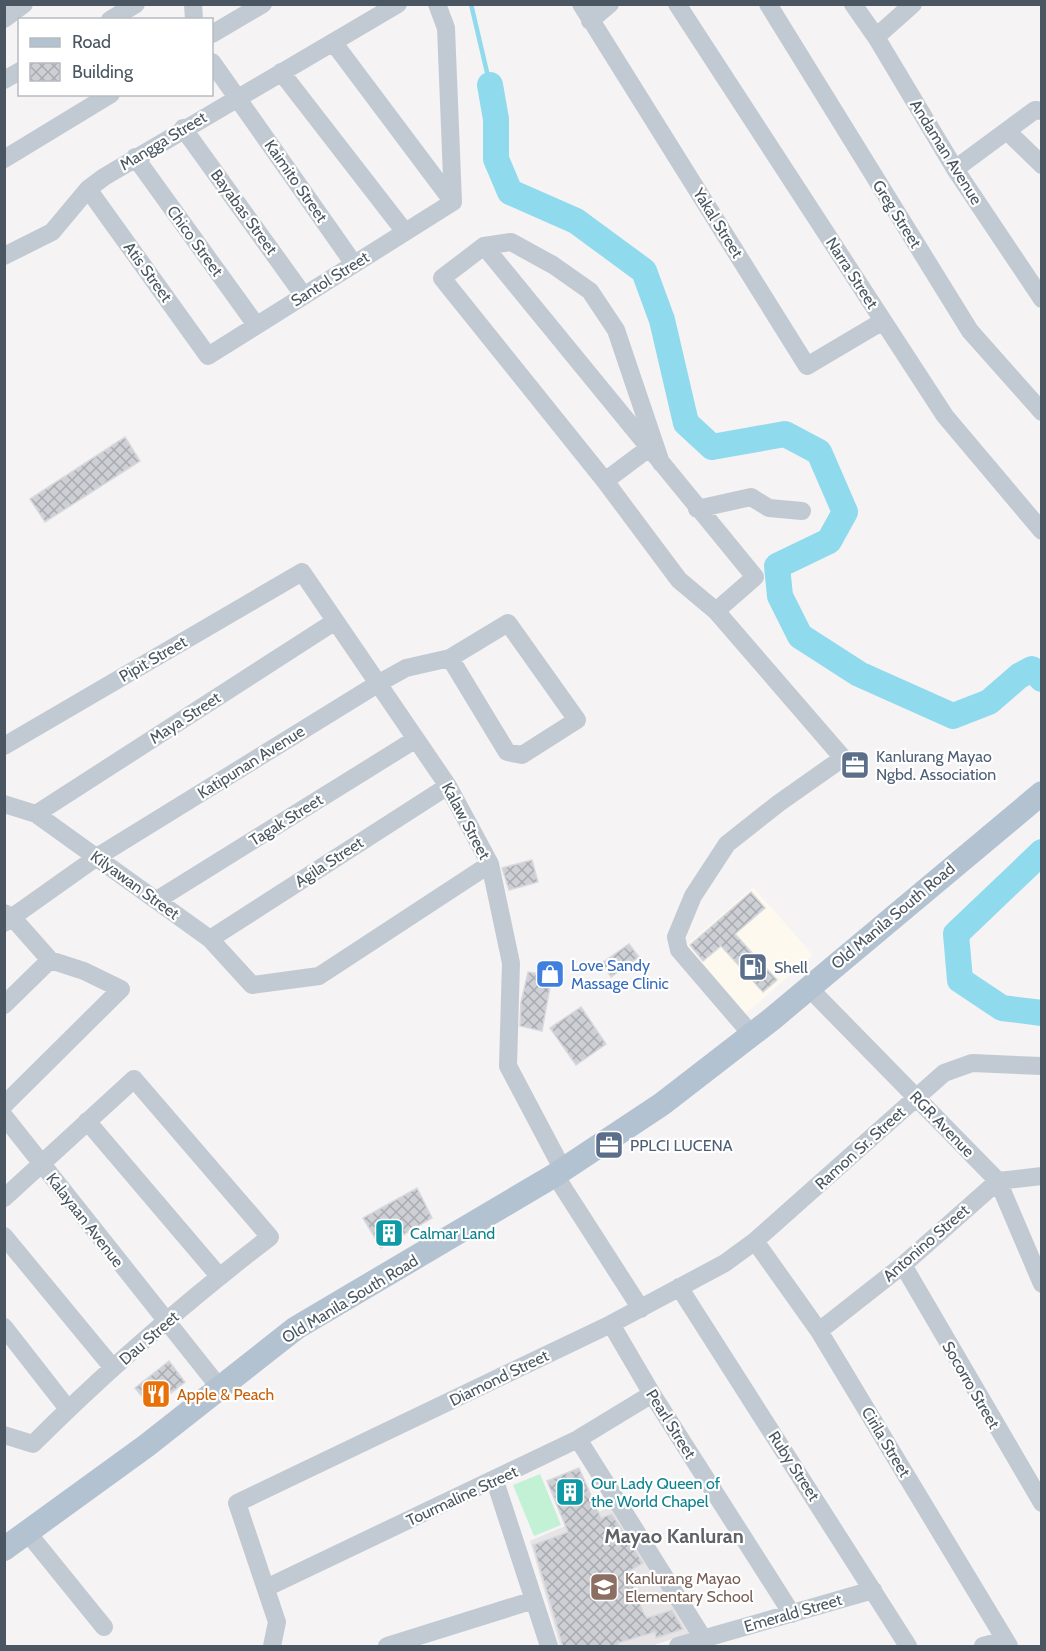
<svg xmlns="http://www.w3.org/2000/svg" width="1046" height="1651" font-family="Cabin,sans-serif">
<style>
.commercial{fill:#fdf9ef}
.education{fill:#e6e4e5}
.green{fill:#c3f1d5}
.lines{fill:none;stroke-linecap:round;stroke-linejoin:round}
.stream{stroke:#90daee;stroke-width:4.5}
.river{stroke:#90daee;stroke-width:26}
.building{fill:url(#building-cross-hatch);stroke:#d7d9de;stroke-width:1.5}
.minor{stroke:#c1cad2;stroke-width:18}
.major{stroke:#b3c2d1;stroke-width:24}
.labels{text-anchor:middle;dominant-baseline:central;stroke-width:4.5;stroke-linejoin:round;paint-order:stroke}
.street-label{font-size:16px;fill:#4a5661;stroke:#fff}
.service-label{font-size:16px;fill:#4e5e75;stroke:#fff;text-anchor:start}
.shop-label{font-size:16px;fill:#366cbe;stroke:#fff;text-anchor:start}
.culture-label{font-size:16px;fill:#0d838f;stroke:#fff;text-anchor:start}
.food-label{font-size:16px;fill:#c56008;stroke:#fff;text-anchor:start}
.education-label{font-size:16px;fill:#785e54;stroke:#fff;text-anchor:start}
.quarter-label{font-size:20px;font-weight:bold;fill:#5f6368;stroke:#fff}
</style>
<defs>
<pattern id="building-cross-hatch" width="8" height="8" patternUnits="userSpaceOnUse" patternTransform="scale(1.5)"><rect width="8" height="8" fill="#cdcfd5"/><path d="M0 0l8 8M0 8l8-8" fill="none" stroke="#a8abb0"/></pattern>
</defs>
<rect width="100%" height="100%" fill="#f5f3f3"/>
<path class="commercial" d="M 753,887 L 813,955 L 742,1017 L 682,949 Z"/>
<path class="education" d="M 612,1506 L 694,1632 L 651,1646 L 560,1646 L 530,1541 Z"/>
<path class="green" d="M 540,1474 L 561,1525 L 534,1536 L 513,1485 Z"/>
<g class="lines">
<path class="stream" d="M 471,4 L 490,85"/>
<path class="river" d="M 490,85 L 496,119 L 496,159 L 510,192 L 576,221 L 644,271 L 662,320 L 686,423 L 712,447 L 785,434 L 819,452 L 845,512 L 829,541 L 777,566 L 780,596 L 800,636 L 859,674 L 953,716 L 989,702 L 1019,676 L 1032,669 L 1042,679
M 1042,852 L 956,934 L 960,980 L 1002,1008 L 1042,1013"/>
</g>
<path class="building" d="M 125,437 L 140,461 L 45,522 L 30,499 Z
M 532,860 L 538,882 L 509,890 L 502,868 Z
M 751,892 L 765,908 L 735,934 L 777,980 L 763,992 L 721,946 L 703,961 L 690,945 Z
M 629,944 L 639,957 L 611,977 L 602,963 Z
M 528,972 L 552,976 L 542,1031 L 520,1026 L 521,1002 Z
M 581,1007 L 606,1044 L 576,1065 L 550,1028 Z
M 417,1188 L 432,1218 L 381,1248 L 363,1218 Z
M 169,1361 L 185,1382 L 152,1408 L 135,1388 Z
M 579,1468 L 601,1518 L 612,1514 L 643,1563 L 628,1572 L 644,1614 L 647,1618 L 672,1610 L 683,1629 L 656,1638 L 655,1632 L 618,1643 L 619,1647 L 563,1647 L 533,1545 L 568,1532 L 547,1481 Z"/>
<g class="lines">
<path class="minor" d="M 193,4 L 194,20
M 437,4 L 446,28 L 453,202
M 581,4 L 807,366 L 883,321
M 677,4 L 945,416 L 1042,531
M 768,4 L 970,331 L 1042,412
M 853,4 L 876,37 L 955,169 L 1042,299
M 4,19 L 24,4
M 110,20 L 136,4
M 590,21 L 610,4
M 212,34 L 263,4
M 876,37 L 913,4
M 333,42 L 453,202
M 212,62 L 354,264
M 281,72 L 405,232
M 4,80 L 20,71
M 183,128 L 304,296
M 1007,131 L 1042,165
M 135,157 L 256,325
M 4,159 L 111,94
M 955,169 L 1035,110 L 1042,111
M 88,189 L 208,356 L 453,202
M 484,246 L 755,577 L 716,611
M 4,256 L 52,232 L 88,189 L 104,177 L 398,4
M 661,463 L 616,330 L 590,291 L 553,265 L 511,242 L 484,246 L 442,278 L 605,481 L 679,580 L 716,611 L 843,758 L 779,803 L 727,844 L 693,896 L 676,937 L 679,950 L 752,1035
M 605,481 L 649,448
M 697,509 L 751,497 L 769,508 L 802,511
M 4,746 L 302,572 L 448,786 L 490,864 L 511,963 L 508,1066 L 563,1170
M 4,804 L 36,814 L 210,939 L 252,985 L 319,976 L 490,864
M 36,814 L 334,622
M 157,900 L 416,739
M 4,913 L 12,917 L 50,960 L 84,971 L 121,989 L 4,1105
M 4,923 L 97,857 L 379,683 L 406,668 L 450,658 L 508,623 L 577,720 L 522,755 L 507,752 L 450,658
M 210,939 L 448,786
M 808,987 L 998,1181 L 1042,1284
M 4,1005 L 50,960
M 4,1116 L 219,1387
M 87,1121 L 219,1276
M 555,1175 L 641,1309
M 4,1198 L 134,1079 L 270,1237 C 187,1301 107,1370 33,1444 L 4,1435
M 4,1236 L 113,1368
M 755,1241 L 819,1331 L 1009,1646
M 903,1265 L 1042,1503
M 679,1287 L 908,1646
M 611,1324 L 652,1394 L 792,1614
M 4,1327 L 68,1409
M 819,1331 L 903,1265 L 998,1181 L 1042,1176
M 578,1439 L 703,1638
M 495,1481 L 549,1646
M 27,1532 L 104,1627
M 266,1588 L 578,1439 L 652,1394
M 272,1646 L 277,1622 L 237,1503 L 611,1324 L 725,1263 L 755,1241 L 944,1073 L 972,1063 L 1042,1066
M 387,1646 L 534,1600
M 678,1646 L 873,1590
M 983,1646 L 1005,1640"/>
<path class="major" d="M 4,1549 L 146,1446 L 296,1328 L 555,1175 L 662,1104 L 772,1019 L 1042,793"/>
</g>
<defs>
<g id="office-square" transform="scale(1.5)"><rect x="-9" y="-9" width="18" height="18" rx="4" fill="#5c6f8a" stroke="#fff"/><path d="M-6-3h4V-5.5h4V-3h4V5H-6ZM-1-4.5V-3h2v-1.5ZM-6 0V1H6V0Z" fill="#fff"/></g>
<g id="fuel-square" transform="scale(1.5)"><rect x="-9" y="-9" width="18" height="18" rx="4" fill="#5c6f8a" stroke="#fff"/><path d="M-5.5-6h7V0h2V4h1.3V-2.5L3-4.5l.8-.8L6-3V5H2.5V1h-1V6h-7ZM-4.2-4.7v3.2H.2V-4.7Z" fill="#fff"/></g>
<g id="shop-square" transform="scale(1.5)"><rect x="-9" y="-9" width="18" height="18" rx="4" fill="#3f7fe0" stroke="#fff"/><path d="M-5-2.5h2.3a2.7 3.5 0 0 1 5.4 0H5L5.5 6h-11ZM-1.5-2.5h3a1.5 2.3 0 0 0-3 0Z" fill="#fff"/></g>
<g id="building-square" transform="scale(1.5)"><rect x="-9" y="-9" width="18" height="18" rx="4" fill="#0f9aa8" stroke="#fff"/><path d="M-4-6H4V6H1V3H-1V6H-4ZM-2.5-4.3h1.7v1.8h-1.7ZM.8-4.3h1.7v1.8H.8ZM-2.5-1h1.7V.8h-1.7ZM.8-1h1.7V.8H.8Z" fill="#fff"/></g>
<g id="restaurant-square" transform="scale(1.5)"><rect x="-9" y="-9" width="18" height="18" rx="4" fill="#e8710a" stroke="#fff"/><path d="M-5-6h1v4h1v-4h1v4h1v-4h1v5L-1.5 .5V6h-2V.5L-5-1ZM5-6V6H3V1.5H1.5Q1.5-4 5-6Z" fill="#fff"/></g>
<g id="school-square" transform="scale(1.5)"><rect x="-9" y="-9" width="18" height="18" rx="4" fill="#8d6e63" stroke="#fff"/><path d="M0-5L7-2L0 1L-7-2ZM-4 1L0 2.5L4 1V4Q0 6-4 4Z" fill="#fff"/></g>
</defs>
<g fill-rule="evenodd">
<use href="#office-square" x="855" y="765"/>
<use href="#fuel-square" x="753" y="967"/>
<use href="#shop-square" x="550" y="974"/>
<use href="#office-square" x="609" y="1145"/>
<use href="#building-square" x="389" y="1233"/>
<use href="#restaurant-square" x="156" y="1394"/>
<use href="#building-square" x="570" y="1492"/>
<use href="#school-square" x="604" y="1587"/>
</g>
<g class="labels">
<g class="street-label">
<text transform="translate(163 141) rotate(-31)">Mangga Street</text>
<text transform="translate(946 152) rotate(58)">Andaman Avenue</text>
<text transform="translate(296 181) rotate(55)">Kaimito Street</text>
<text transform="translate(244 212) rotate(54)">Bayabas Street</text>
<text transform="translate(897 214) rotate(58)">Greg Street</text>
<text transform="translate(718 223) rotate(58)">Yakal Street</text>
<text transform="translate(195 241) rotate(54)">Chico Street</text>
<text transform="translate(148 272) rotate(54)">Atis Street</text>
<text transform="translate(852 273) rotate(57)">Narra Street</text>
<text transform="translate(330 279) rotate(-32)">Santol Street</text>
<text transform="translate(153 659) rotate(-30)">Pipit Street</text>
<text transform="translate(185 718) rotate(-33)">Maya Street</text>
<text transform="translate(251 762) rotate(-32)">Katipunan Avenue</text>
<text transform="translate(286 820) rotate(-32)">Tagak Street</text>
<text transform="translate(466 821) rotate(62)">Kalaw Street</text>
<text transform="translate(329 862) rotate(-33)">Agila Street</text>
<text transform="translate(135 885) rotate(36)">Kilyawan Street</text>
<text transform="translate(893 916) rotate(-40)">Old Manila South Road</text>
<text transform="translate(942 1124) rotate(46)">RGR Avenue</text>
<text transform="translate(860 1148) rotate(-42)">Ramon Sr. Street</text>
<text transform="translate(85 1220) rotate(52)">Kalayaan Avenue</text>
<text transform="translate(926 1243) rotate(-41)">Antonino Street</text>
<text transform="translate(350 1299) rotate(-31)">Old Manila South Road</text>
<text transform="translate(149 1338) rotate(-41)">Dau Street</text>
<text transform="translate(499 1378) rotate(-26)">Diamond Street</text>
<text transform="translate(971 1385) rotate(60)">Socorro Street</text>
<text transform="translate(671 1424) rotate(58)">Pearl Street</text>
<text transform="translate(886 1442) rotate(59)">Cirila Street</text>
<text transform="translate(794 1466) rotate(57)">Ruby Street</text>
<text transform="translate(462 1496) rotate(-25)">Tourmaline Street</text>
<text transform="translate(793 1613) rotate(-16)">Emerald Street</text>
</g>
<g class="service-label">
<text x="876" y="756">Kanlurang Mayao<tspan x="876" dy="18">Ngbd. Association</tspan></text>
<text x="774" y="967">Shell</text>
<text x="630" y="1145">PPLCI LUCENA</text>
</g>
<g class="shop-label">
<text x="571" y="965">Love Sandy<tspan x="571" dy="18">Massage Clinic</tspan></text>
</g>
<g class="culture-label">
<text x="410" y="1233">Calmar Land</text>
<text x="591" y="1483">Our Lady Queen of<tspan x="591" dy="18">the World Chapel</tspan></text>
</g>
<g class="food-label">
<text x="177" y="1394">Apple &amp; Peach</text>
</g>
<g class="education-label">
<text x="625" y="1578">Kanlurang Mayao<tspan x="625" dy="18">Elementary School</tspan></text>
</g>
<g class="quarter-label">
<text x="674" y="1536">Mayao Kanluran</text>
</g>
</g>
<rect width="1046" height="1651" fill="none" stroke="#4a5661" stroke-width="12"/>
<rect x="18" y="18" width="195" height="78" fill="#ffffff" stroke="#b7bbc0" stroke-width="1.5"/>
<rect x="30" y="38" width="30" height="9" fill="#b3c2d1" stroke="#b7bbc0" stroke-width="1.5"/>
<text x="72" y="48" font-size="18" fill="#4a5661">Road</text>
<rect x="30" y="63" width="30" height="18" fill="url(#building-cross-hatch)" stroke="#b7bbc0" stroke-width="1.5"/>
<text x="72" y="78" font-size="18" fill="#4a5661">Building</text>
</svg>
